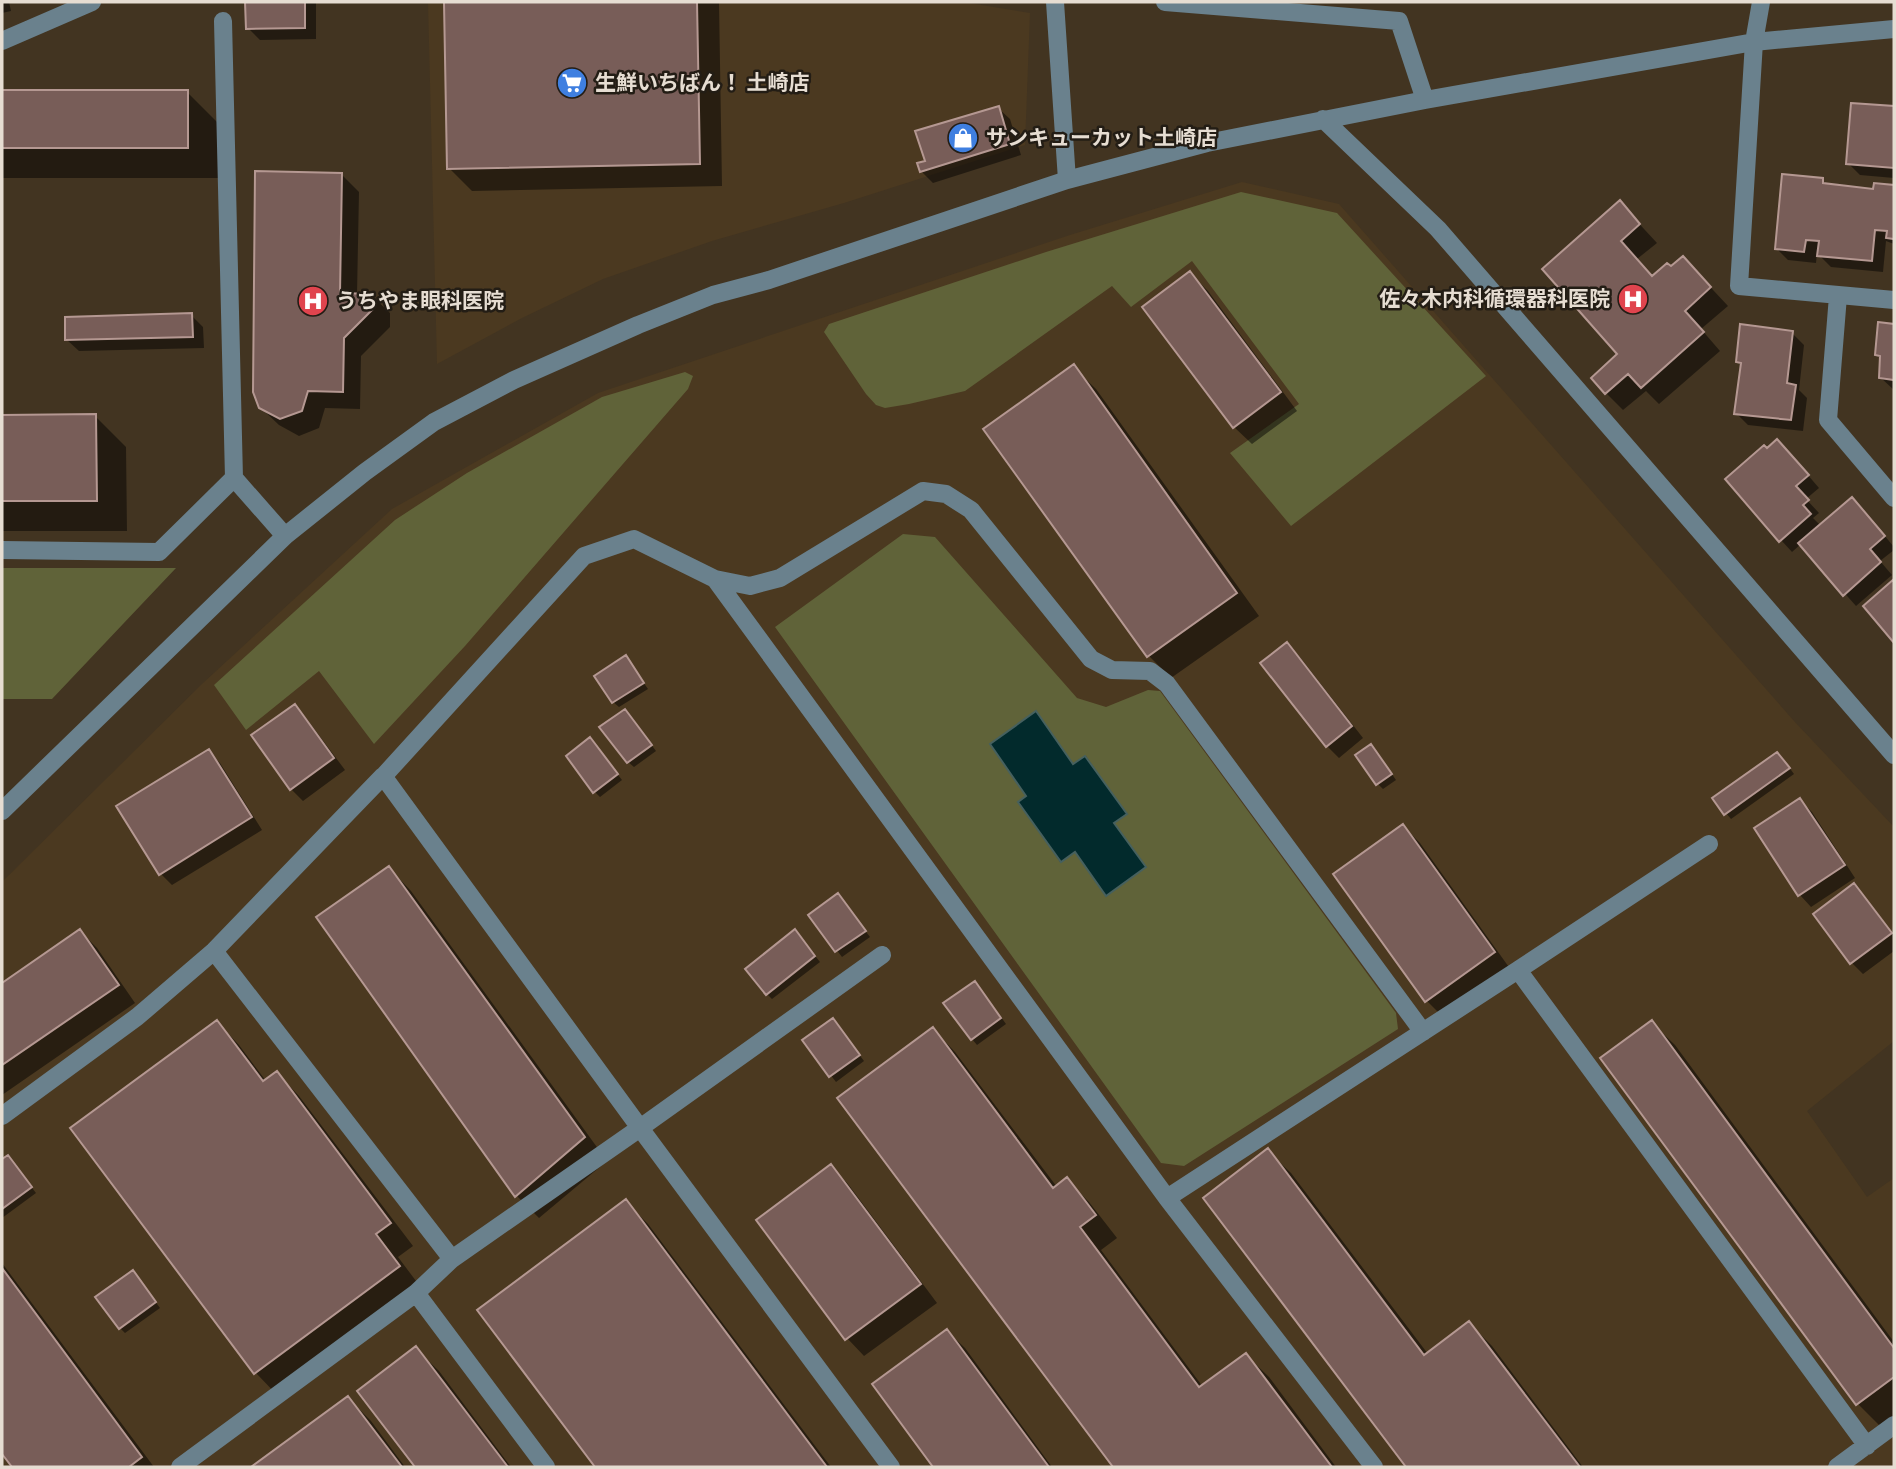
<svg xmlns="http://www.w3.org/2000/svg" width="1896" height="1469" font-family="Signika,'Noto Sans JP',sans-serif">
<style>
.built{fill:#4b3920}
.green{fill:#606339;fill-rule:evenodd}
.water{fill:#022a2c;stroke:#46605e;stroke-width:2}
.shadow{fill:#0007}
.building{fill:#785d58;stroke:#b59892;stroke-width:2}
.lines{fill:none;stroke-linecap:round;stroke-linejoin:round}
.minor{stroke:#6a818d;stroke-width:18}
.labels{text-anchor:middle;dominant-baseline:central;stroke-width:5;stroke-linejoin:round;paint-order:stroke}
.poi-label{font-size:21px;font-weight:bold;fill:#e6ddd2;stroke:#231d15;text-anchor:start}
</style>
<rect width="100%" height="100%" fill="#423421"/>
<path class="built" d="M 428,2 L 963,2 L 1030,13 L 1025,145 L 844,203 L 712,241 L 603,279 L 522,318 L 437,364 Z
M 1242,182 L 1339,204 L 1794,721 L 1894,827 L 1894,1041 L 1807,1111 L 1867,1197 L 1894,1178 L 1894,1467 L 2,1467 L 2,882 L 202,684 L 392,509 L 598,393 L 1070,235 Z"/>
<path class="green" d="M 1241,192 L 1337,213 L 1486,376 L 1291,526 L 1230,453 L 1299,404 L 1192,261 L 1131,307 L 1112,286 L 965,391 L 909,404 L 885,408 L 876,405 L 866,394 L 824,332 L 829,324 L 1046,252 Z
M 685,372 L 693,376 L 688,389 L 465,646 L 374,744 L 319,671 L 246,730 L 214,685 L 395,520 L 467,473 L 602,397 Z
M 903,534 L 935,537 L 1077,698 L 1106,707 L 1148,690 L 1160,691 L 1396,1013 L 1398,1029 L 1184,1166 L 1161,1163 L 775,627 ZM 1086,756 L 1126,814 L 1114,822 L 1106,896 L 1075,852 L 1060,862 L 1019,802 Z
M 2,568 L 176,568 L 52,699 L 2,699 Z"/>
<path class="water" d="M 1036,711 L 1073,764 L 1085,756 L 1127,814 L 1114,823 L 1146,867 L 1106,896 L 1075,852 L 1061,862 L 1018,802 L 1026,796 L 990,744 Z"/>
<path class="shadow" d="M 2,2 L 9,2 L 11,11 L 2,13 Z
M 247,2 L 316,2 L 316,39 L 260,40 L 248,28 Z
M 446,2 L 719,2 L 722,186 L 472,191 L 449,168 Z
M 2,92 L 187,92 L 218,123 L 218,178 L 2,178 Z
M 1853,105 L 1894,108 L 1894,178 L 1860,175 L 1848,163 Z
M 998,108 L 1010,119 L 1021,155 L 933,183 L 921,171 L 927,162 Z
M 341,174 L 359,192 L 357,295 L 372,296 L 390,313 L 390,327 L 361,356 L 360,409 L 325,408 L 319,428 L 299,436 L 279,425 L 260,407 Z
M 1822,180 L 1828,186 L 1875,190 L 1875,185 L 1894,186 L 1894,244 L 1886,241 L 1883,272 L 1831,267 L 1817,253 L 1816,263 L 1788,260 L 1776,248 Z
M 1620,203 L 1657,243 L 1637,259 L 1653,277 L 1700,276 L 1728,306 L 1701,329 L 1720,351 L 1659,404 L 1646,391 L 1623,410 L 1606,393 L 1620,354 Z
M 1190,273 L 1208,291 L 1297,411 L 1252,444 L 1234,427 Z
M 191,315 L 203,327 L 204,348 L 79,351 L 67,340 Z
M 1880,324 L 1894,325 L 1894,390 L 1881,378 L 1882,360 L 1877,355 Z
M 1792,333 L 1804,345 L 1799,390 L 1807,398 L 1803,431 L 1748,425 L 1736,413 L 1742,366 L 1737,361 Z
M 1073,367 L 1096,389 L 1259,616 L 1171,678 L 1149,656 Z
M 2,416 L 95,416 L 126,447 L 127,531 L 2,531 Z
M 1789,453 L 1819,488 L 1806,499 L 1819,513 L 1813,518 L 1821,526 L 1864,511 L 1894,547 L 1894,550 L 1880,561 L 1892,575 L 1856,606 L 1801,544 L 1792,552 L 1781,540 Z
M 1287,644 L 1299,656 L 1363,738 L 1339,758 L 1327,746 Z
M 626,658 L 648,689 L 619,707 L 613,702 Z
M 294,706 L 306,718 L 345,770 L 303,801 L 291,789 Z
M 630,716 L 656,751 L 634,767 L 628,762 Z
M 595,745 L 622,780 L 600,797 L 594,791 Z
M 208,751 L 220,763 L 262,830 L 172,885 L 160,873 Z
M 1376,751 L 1396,780 L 1383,789 L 1378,784 Z
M 1783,759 L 1794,774 L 1731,819 L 1726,813 Z
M 1800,800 L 1812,812 L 1855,878 L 1811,907 L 1800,895 Z
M 1403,826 L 1420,843 L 1511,970 L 1444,1018 L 1427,1001 Z
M 389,868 L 411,891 L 607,1161 L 539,1218 L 517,1196 L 318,918 Z
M 1854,885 L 1894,935 L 1894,951 L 1863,974 L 1852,963 Z
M 838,895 L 870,937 L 842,957 L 810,915 Z
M 80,931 L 97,948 L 135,1003 L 2,1095 L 2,985 Z
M 800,937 L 820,962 L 772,999 L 767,994 Z
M 980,988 L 1006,1024 L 977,1045 L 972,1039 Z
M 833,1020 L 864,1061 L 836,1082 L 804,1040 Z
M 217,1022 L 239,1045 L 266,1081 L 277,1073 L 299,1096 L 413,1246 L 398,1257 L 422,1289 L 278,1396 L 256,1373 L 73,1129 Z
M 1652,1023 L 1675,1045 L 1894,1342 L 1894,1416 L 1880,1426 L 1857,1403 Z
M 933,1029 L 955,1052 L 1057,1187 L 1067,1180 L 1089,1202 L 1117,1238 L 1101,1250 L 1203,1387 L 1246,1355 L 1269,1377 L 1336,1467 L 1115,1467 L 839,1098 Z
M 1268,1151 L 1291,1173 L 1428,1354 L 1469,1323 L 1492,1346 L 1583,1467 L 1408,1467 L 1205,1198 Z
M 8,1157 L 36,1193 L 2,1218 L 2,1161 Z
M 831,1166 L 848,1184 L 937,1303 L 864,1356 L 847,1338 Z
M 626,1202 L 648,1224 L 831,1467 L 597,1467 L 479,1310 Z
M 2,1263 L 154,1467 L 14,1467 L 2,1451 Z
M 138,1278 L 160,1308 L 125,1333 L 120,1328 Z
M 947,1331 L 965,1348 L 1052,1467 L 936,1467 L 874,1384 Z
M 416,1349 L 439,1371 L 511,1467 L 418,1467 L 359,1391 Z
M 348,1398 L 371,1421 L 405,1467 L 254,1467 Z"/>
<path class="building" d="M 245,2 L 305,2 L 305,28 L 246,29 Z
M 444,2 L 697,2 L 700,164 L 447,169 Z
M 2,90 L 188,90 L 188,148 L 2,148 Z
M 1851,103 L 1894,106 L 1894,168 L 1846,164 Z
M 999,106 L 1010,144 L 920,172 L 917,163 L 925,161 L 915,131 Z
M 255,171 L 342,173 L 340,293 L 373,294 L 373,309 L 344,338 L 343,392 L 308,391 L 302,411 L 280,419 L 259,408 L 253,392 Z
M 1782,174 L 1823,178 L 1823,183 L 1873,189 L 1874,183 L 1894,185 L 1894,239 L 1886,238 L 1887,231 L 1875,230 L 1872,261 L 1817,256 L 1819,241 L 1806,240 L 1804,252 L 1775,249 Z
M 1620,200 L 1640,224 L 1621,241 L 1652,276 L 1667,263 L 1671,266 L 1683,256 L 1711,287 L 1685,311 L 1704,332 L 1641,388 L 1628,374 L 1605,394 L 1591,378 L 1617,354 L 1542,269 Z
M 1190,271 L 1281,392 L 1233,428 L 1142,307 Z
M 192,313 L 193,337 L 65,340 L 65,317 Z
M 1878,322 L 1894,324 L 1894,380 L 1879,378 L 1880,356 L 1875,355 Z
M 1740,324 L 1793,331 L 1787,383 L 1796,385 L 1791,420 L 1734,414 L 1741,363 L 1736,362 Z
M 1074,364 L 1237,593 L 1147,657 L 983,429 Z
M 96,414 L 97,501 L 2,501 L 2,415 Z
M 1777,439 L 1809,475 L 1796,486 L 1809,500 L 1803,505 L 1811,514 L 1779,542 L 1725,479 L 1764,445 L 1767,448 Z
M 1852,497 L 1885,536 L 1870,549 L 1881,562 L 1843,596 L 1798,543 Z
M 1894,579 L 1894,643 L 1863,606 Z
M 1287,642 L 1352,726 L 1326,747 L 1260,663 Z
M 626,655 L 644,683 L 612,703 L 594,676 Z
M 295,704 L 334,758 L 290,790 L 251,735 Z
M 625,709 L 652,745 L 627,763 L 599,727 Z
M 590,737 L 618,774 L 593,793 L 566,756 Z
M 1371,744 L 1392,774 L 1376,785 L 1355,755 Z
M 209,749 L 252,817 L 159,875 L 116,806 Z
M 1777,752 L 1790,768 L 1724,815 L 1712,798 Z
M 1800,798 L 1845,865 L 1798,896 L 1754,828 Z
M 1403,824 L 1495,952 L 1425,1002 L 1333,874 Z
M 389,866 L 585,1137 L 515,1197 L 316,917 Z
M 1854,883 L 1892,933 L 1850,964 L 1813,914 Z
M 838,893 L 866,931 L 835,952 L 808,915 Z
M 80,929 L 119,985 L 2,1065 L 2,983 Z
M 795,929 L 815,956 L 766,995 L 745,969 Z
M 975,981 L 1001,1018 L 971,1040 L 943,1003 Z
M 833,1018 L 860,1055 L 829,1077 L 802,1040 Z
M 217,1020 L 263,1081 L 277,1071 L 391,1223 L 376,1234 L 400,1266 L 254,1374 L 70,1128 Z
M 1652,1020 L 1894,1348 L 1894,1377 L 1856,1405 L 1600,1058 Z
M 933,1027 L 1053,1188 L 1067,1177 L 1096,1215 L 1080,1227 L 1199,1387 L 1246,1353 L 1332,1467 L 1113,1467 L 837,1098 Z
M 1268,1148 L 1424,1355 L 1469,1321 L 1580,1467 L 1406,1467 L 1203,1198 Z
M 8,1155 L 32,1187 L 2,1209 L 2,1159 Z
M 831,1164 L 921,1284 L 845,1340 L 756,1220 Z
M 626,1199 L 827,1467 L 595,1467 L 477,1310 Z
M 2,1268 L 142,1457 L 129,1467 L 12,1467 L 2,1454 Z
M 133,1270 L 156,1302 L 119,1329 L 95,1297 Z
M 947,1329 L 1049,1467 L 933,1467 L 872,1384 Z
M 416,1346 L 508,1467 L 415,1467 L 357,1391 Z
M 348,1396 L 402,1467 L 251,1467 Z"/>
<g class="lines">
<path class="minor" d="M 1055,2 L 1067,180
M 1165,2 L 1399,21 L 1425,100
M 1761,2 L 1754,42 L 1739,286 L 1894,300
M 223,21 L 234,478
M 2,41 L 92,2
M 1323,119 L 1438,229 L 1894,755
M 1838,296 L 1828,420 L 1894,498
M 2,550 L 159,552 L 234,478 L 285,536
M 715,579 L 750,586 L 780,578 L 923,491 L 946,494 L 971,510 L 1091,659 L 1112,670 L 1150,671 L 1167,684 L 1423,1032
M 379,781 L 584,556 L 634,539 L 715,579 L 1167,1198 L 1374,1467
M 2,811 L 285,536 L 365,472 L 434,422 L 514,380 L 638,325 L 713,295 L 769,280 L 1067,180 L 1207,143 L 1425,100 L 1754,42 L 1894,29
M 214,951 L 452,1259
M 1518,970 L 1709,844
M 2,1116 L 137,1017 L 214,951 L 383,776 L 640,1128 L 882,955
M 1167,1198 L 1518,970 L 1867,1446
M 416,1293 L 546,1467
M 180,1467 L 416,1293 L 452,1259 L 640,1128 L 891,1467
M 1837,1467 L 1894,1425"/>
</g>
<defs>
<g id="supermarket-disc" transform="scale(1.575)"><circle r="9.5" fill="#3f7fe0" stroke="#231d15"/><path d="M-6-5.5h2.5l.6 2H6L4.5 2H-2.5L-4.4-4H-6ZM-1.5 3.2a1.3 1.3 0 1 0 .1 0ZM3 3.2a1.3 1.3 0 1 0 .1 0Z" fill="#fff"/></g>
<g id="shop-disc" transform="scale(1.575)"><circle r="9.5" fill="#3f7fe0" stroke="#231d15"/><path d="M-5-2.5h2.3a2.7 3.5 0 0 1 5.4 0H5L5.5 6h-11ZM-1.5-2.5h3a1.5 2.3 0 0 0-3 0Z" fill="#fff"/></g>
<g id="hospital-disc" transform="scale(1.575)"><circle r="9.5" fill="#e0444e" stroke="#231d15"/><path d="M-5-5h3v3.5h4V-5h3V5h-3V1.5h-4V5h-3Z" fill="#fff"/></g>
</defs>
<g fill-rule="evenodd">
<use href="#supermarket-disc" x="572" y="83"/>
<use href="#shop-disc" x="963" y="138"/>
<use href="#hospital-disc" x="1633" y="299"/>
<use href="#hospital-disc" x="313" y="301"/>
</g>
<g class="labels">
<g class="poi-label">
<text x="595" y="83">生鮮いちばん！ 土崎店</text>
<text x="986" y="138">サンキューカット土崎店</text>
<text x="1610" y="299" text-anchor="end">佐々木内科循環器科医院</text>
<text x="336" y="301">うちやま眼科医院</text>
</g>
</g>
<rect width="1896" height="1469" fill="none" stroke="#e6ddd2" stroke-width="7"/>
</svg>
